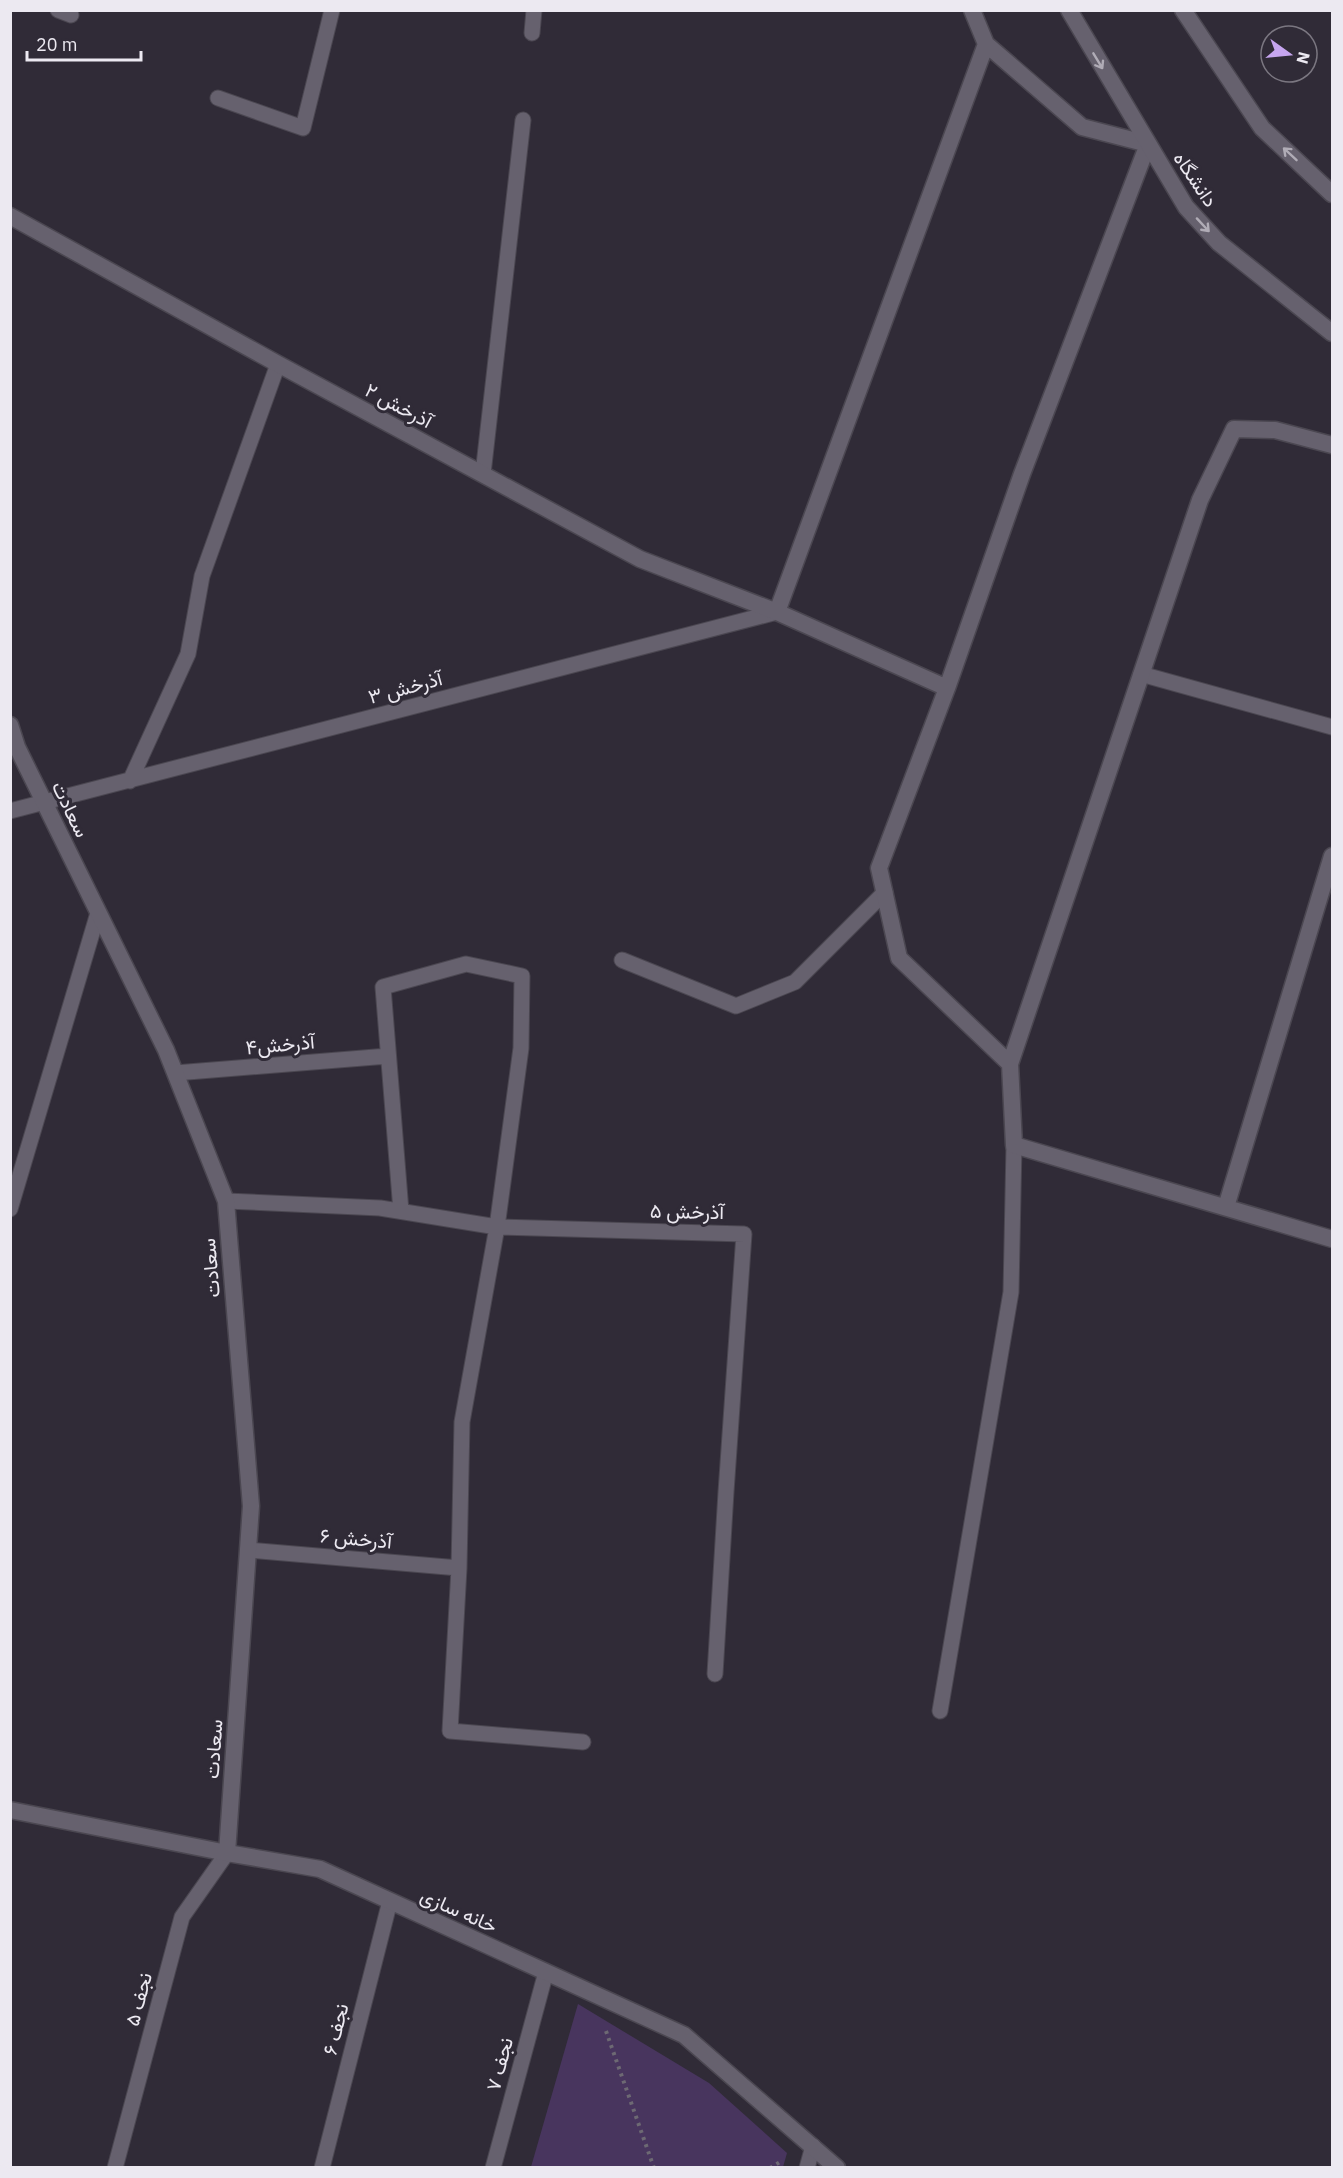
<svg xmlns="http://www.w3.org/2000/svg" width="1343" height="2178" font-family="'IBM Plex Sans',Vazirmatn,sans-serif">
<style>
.green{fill:#48355e}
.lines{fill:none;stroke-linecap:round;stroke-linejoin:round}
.service-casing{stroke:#4b4751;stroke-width:17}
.minor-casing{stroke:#4b4751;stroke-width:19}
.tertiary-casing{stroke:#4b4751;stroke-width:19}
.secondary-casing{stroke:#4b4751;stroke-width:19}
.path{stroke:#6d6973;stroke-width:4;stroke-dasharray:3 4.5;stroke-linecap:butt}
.service{stroke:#66616e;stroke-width:15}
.minor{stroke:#66616e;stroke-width:16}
.tertiary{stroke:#66616e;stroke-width:16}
.secondary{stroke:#66616e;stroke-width:16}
.oneway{stroke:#b0acb6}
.labels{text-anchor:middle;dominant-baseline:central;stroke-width:6;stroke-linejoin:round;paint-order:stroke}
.street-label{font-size:20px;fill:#ece9f1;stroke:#302b37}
</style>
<rect width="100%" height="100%" fill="#302b37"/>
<path class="green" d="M 578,2004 L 709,2083 L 787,2153 L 783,2167 L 531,2167 Z"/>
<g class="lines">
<g class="service-casing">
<path id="service" d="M 58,10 L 71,15
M 532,33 L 534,10
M 218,98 L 303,128 L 332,10
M 483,474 L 523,120
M 1141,674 L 1332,727
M 130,781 L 188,654 L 202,576 L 278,364
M 10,811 L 777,612
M 622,960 L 736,1006 L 795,982 L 885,892
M 175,1073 L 388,1056
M 226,1201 L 380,1208 L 497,1227 L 744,1234 L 726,1492 L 715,1674
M 10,1209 L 98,913
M 401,1211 L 383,987 L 466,964 L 522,976 L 521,1048 L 497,1227 L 462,1422 L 459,1568 L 450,1731 L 583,1742
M 248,1550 L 459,1568
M 940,1711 L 1011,1292 L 1014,1145
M 115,2168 L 182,1917 L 227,1853
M 322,2168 L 390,1901
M 493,2168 L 546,1972
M 807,2168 L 813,2146"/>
</g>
<g class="minor-casing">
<path id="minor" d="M 986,44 L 1082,127 L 1148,144 L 1022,474 L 947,688 L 879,868 L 899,958 L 1010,1064 L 1200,500 L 1234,429 L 1275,430 L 1332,445
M 10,216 L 278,364 L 640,559 L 777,612 L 947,688
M 777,612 L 986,44 L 972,10
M 1010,1064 L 1014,1145 L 1332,1239
M 1226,1207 L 1332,856"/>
</g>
<g class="tertiary-casing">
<path id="tertiary" d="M 10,725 L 17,747 L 166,1050 L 226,1201 L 251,1506 L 227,1853
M 10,1810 L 227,1853 L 320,1869 L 684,2035 L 837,2168"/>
</g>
<g class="secondary-casing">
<path id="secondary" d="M 1069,10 L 1186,207 L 1219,243 L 1332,333
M 1183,10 L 1262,128 L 1332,194"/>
</g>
<path class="path" d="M 606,2031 L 654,2168
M 770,2168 L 780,2162"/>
<use href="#service" class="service"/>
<use href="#minor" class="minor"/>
<use href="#tertiary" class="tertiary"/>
<use href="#secondary" class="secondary"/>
</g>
<defs><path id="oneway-shaft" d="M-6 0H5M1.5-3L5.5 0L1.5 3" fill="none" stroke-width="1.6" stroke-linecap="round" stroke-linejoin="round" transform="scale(1.5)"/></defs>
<g class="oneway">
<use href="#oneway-shaft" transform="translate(1098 61) rotate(59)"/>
<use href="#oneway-shaft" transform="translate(1290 154) rotate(-137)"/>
<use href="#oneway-shaft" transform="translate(1203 225) rotate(47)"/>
</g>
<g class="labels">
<g class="street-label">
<text transform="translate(1196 179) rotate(56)">دانشگاه</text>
<text transform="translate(399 405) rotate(28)">آذرخش ۲</text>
<text transform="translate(405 687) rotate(-15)">آذرخش ۳</text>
<text transform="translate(71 809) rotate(64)">سعادت</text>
<text transform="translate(280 1044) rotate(-5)">آذرخش۴</text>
<text transform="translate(687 1211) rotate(1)">آذرخش ۵</text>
<text transform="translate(210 1268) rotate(-95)">سعادت</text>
<text transform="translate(356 1538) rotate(5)">آذرخش ۶</text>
<text transform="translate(213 1749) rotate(-86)">سعادت</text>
<text transform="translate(459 1910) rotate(24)">خانه سازی</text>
<text transform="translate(138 1999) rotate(-75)">نجف ۵</text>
<text transform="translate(335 2029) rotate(-76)">نجف ۶</text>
<text transform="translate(499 2064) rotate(-75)">نجف ۷</text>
</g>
</g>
<rect width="1343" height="2178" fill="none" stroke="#ece9f1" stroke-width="24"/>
<g transform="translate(1289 54) rotate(105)"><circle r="28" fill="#302b37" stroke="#7b7781" stroke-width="1.5"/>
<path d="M0-4.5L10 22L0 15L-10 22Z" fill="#c7a6f0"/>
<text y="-9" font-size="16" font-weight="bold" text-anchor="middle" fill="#ece9f1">N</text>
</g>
<path d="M27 51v9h114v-9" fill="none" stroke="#ece9f1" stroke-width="3"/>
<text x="36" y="51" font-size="18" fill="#ece9f1" stroke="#302b37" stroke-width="4.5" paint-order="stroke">20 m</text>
</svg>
